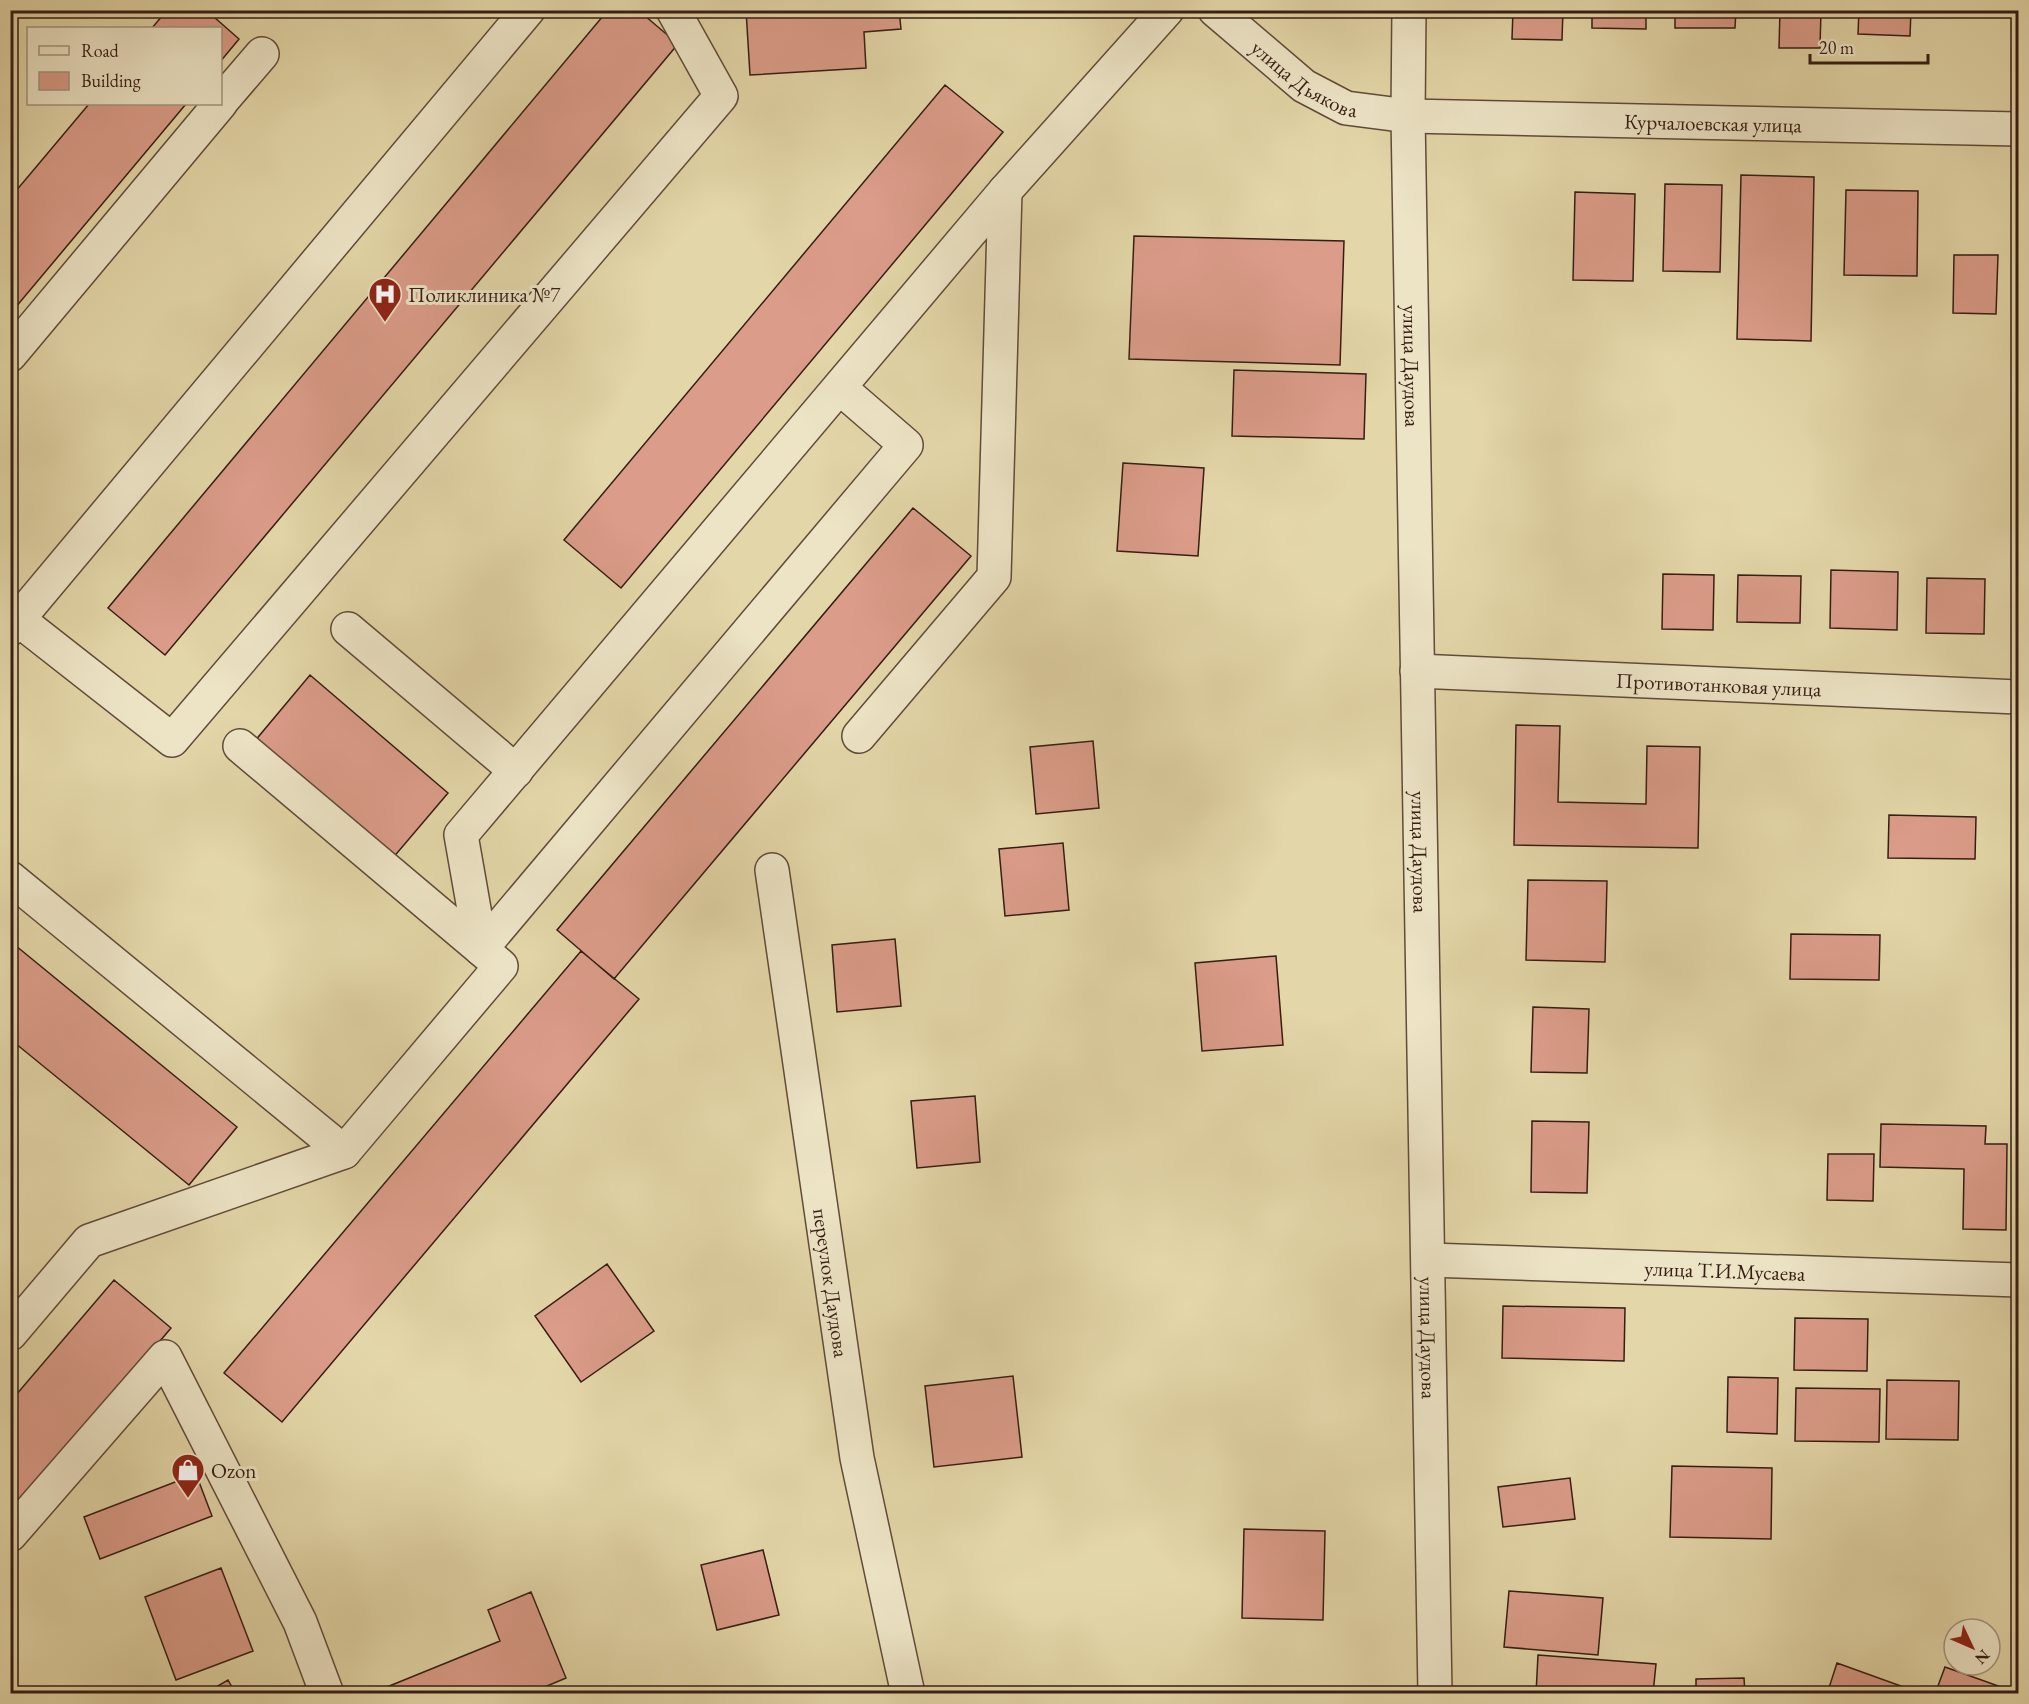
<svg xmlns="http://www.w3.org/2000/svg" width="2029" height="1704" font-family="'EB Garamond',serif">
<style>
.building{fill:#db9c89;stroke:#361d14;stroke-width:1.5}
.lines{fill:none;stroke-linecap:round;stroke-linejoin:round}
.minor-casing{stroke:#614b39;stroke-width:36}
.minor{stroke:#ede4c6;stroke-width:33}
.labels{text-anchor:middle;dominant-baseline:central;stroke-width:6;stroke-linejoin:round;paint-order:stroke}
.street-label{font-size:21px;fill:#361d14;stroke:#ede4c6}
.poi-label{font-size:21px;fill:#361d14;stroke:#ede4c6;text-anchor:start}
</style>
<rect width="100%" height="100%" fill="#e3d6a8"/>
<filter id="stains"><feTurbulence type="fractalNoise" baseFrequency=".00333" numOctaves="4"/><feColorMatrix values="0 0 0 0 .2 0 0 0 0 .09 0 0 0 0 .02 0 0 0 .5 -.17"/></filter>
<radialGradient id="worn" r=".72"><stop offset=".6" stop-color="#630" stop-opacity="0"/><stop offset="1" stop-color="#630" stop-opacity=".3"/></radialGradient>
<path class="building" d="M 167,10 L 206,10 L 239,39 L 220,62 L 220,28 L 152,28 Z
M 608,10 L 638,10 L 678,44 L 165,655 L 108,608 Z
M 746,10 L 899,10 L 901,29 L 864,32 L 866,68 L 750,75 Z
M 1513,10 L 1563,10 L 1562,40 L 1512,39 Z
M 1592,10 L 1646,10 L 1646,29 L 1592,28 Z
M 1675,10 L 1736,10 L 1735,28 L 1675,28 Z
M 1780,10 L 1821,10 L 1820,48 L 1779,48 Z
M 1859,10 L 1911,10 L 1910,36 L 1858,34 Z
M 945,85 L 1003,132 L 621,588 L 564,540 Z
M 89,104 L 186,104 L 10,314 L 10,198 Z
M 1741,175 L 1814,177 L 1811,341 L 1737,339 Z
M 1665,184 L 1722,185 L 1720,272 L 1663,271 Z
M 1846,190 L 1918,191 L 1917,276 L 1844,275 Z
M 1575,192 L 1635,194 L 1633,281 L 1573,280 Z
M 1134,236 L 1344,241 L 1340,365 L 1129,359 Z
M 1954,255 L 1998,255 L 1996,314 L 1953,313 Z
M 1234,370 L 1366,374 L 1364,439 L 1232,436 Z
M 1123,463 L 1204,468 L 1198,556 L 1117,551 Z
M 913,508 L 971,556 L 614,979 L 557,930 Z
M 1831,570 L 1898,572 L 1897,630 L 1830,628 Z
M 2017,573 L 2018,574 L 2018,633 L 2016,633 Z
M 1663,574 L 1714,575 L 1713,630 L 1662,629 Z
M 1738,575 L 1801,576 L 1800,623 L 1737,622 Z
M 1927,578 L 1985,579 L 1984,634 L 1926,633 Z
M 310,675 L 448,793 L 392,859 L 254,742 Z
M 1516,725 L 1560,726 L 1558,802 L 1646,804 L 1647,746 L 1700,747 L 1698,848 L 1514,845 Z
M 1093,741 L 1099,808 L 1036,814 L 1030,747 Z
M 1889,815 L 1976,817 L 1975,859 L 1888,858 Z
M 1063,843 L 1069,910 L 1005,916 L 999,849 Z
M 1528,880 L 1607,881 L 1605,962 L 1526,960 Z
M 1791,934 L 1880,935 L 1879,980 L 1790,979 Z
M 895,939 L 901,1006 L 837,1012 L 832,945 Z
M 10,941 L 237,1127 L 189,1185 L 10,1039 Z
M 581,951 L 639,999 L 282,1422 L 224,1373 Z
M 1276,956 L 1283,1045 L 1202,1051 L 1195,963 Z
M 1533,1007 L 1589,1009 L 1587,1073 L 1531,1072 Z
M 975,1096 L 980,1162 L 917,1168 L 911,1101 Z
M 1532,1121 L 1589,1122 L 1587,1193 L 1531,1192 Z
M 1881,1124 L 1986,1126 L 1985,1144 L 2007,1144 L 2006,1230 L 1963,1229 L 1964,1169 L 1880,1167 Z
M 1828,1154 L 1874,1154 L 1873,1201 L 1827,1200 Z
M 607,1264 L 654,1331 L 581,1382 L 535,1316 Z
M 114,1280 L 171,1328 L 10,1518 L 10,1402 Z
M 1503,1306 L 1625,1308 L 1624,1361 L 1502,1358 Z
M 1795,1318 L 1868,1319 L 1867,1371 L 1794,1370 Z
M 1013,1376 L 1022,1457 L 934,1467 L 925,1386 Z
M 1728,1377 L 1778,1378 L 1777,1434 L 1727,1432 Z
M 1887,1380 L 1959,1381 L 1958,1440 L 1886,1439 Z
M 1796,1388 L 1880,1389 L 1879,1442 L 1795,1441 Z
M 1672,1466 L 1772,1468 L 1771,1539 L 1670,1537 Z
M 196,1474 L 212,1516 L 100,1559 L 84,1517 Z
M 1570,1478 L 1575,1519 L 1503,1527 L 1498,1487 Z
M 1244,1529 L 1325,1531 L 1323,1620 L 1242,1618 Z
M 763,1550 L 779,1615 L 717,1630 L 701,1565 Z
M 221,1568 L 253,1651 L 176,1680 L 145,1597 Z
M 1509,1591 L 1603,1598 L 1598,1655 L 1504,1647 Z
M 531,1592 L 566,1678 L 528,1694 L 378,1694 L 377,1691 L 500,1641 L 488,1610 Z
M 1538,1655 L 1656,1664 L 1653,1694 L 1536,1694 Z
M 1837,1663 L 1923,1694 L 1827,1694 Z
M 1945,1667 L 2018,1693 L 2018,1694 L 1935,1694 Z
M 1744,1678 L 1745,1694 L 1696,1694 L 1696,1679 Z
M 228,1680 L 236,1694 L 204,1694 Z"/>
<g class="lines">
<g class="minor-casing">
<g id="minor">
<path id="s1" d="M 1215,10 L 1304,86 L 1346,108 L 1408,116 L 2018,129"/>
<path id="s2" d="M 1409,10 L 1408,116 L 1435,1694"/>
<path d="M 220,103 L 262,54"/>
<path d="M 10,355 L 220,104"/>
<path d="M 10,613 L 172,740 L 721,96 L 673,10"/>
<path d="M 10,629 L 528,10"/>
<path d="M 348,629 L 516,771"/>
<path id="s3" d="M 1417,671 L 2018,697"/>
<path d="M 859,736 L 994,577 L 1005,191"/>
<path d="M 240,746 L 481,949 L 906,445 L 840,388"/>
<path id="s4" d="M 772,870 L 857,1458 L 908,1694"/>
<path d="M 10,878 L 344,1152"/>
<path id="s5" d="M 1429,1260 L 2018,1280"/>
<path d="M 10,1334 L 89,1241 L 344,1152 L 501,966 L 481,949 L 461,835 L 1005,191 L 1167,10"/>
<path d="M 10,1535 L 165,1357 L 300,1622 L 327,1694"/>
</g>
</g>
<use href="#minor" class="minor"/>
</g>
<defs>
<g id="hospital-pin" transform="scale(1.725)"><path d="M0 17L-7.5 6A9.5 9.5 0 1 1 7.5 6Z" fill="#8f2418" stroke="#ede4c6"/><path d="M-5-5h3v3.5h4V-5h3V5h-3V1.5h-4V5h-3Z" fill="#fff"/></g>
<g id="shop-pin" transform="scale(1.725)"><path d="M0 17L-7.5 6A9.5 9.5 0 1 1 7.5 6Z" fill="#8f2418" stroke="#ede4c6"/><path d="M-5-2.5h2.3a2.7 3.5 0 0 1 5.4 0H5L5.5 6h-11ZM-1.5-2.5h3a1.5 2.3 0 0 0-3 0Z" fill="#fff"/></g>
</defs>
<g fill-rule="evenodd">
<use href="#hospital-pin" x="385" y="294"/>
<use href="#shop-pin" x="188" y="1470"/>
</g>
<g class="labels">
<g class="street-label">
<text stroke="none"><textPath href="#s1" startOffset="114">улица Дьякова</textPath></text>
<text stroke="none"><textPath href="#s1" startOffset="532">Курчалоевская улица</textPath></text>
<text stroke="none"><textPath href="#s2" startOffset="356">улица Даудова</textPath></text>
<text stroke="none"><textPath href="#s3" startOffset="302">Противотанковая улица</textPath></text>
<text stroke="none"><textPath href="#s2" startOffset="842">улица Даудова</textPath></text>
<text stroke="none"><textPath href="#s5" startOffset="296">улица Т.И.Мусаева</textPath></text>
<text stroke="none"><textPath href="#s4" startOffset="417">переулок Даудова</textPath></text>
<text stroke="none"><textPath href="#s2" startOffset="1328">улица Даудова</textPath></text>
</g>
<g class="poi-label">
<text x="408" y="294">Поликлиника №7</text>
<text x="211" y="1470">Ozon</text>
</g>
</g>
<rect width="2029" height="1704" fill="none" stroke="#e3d6a8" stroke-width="36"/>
<rect x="12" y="12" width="2005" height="1680" fill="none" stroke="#361d14" stroke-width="3"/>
<rect x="18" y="18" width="1993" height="1668" fill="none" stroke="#361d14" stroke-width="1.5"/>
<rect x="27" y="27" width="195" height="78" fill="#ede4c6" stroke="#a4947f" stroke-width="1.5"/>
<rect x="39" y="46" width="30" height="9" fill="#ede4c6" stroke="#a4947f" stroke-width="1.5"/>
<text x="81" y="57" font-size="18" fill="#361d14">Road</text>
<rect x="39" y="72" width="30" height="18" fill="#db9c89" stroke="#a4947f" stroke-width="1.5"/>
<text x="81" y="87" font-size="18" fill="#361d14">Building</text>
<g transform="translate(1972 1647) rotate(134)"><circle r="28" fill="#ede4c6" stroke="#a4947f" stroke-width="1.5"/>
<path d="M0-4.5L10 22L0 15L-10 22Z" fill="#8f2418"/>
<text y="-9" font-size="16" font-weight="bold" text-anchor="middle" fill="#361d14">N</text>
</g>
<path d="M1810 54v9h118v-9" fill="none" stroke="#361d14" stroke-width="3"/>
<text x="1819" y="54" font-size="18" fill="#361d14" stroke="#ede4c6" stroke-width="4.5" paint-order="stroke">20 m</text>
<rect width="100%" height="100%" filter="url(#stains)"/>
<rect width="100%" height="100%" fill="url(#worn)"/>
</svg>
